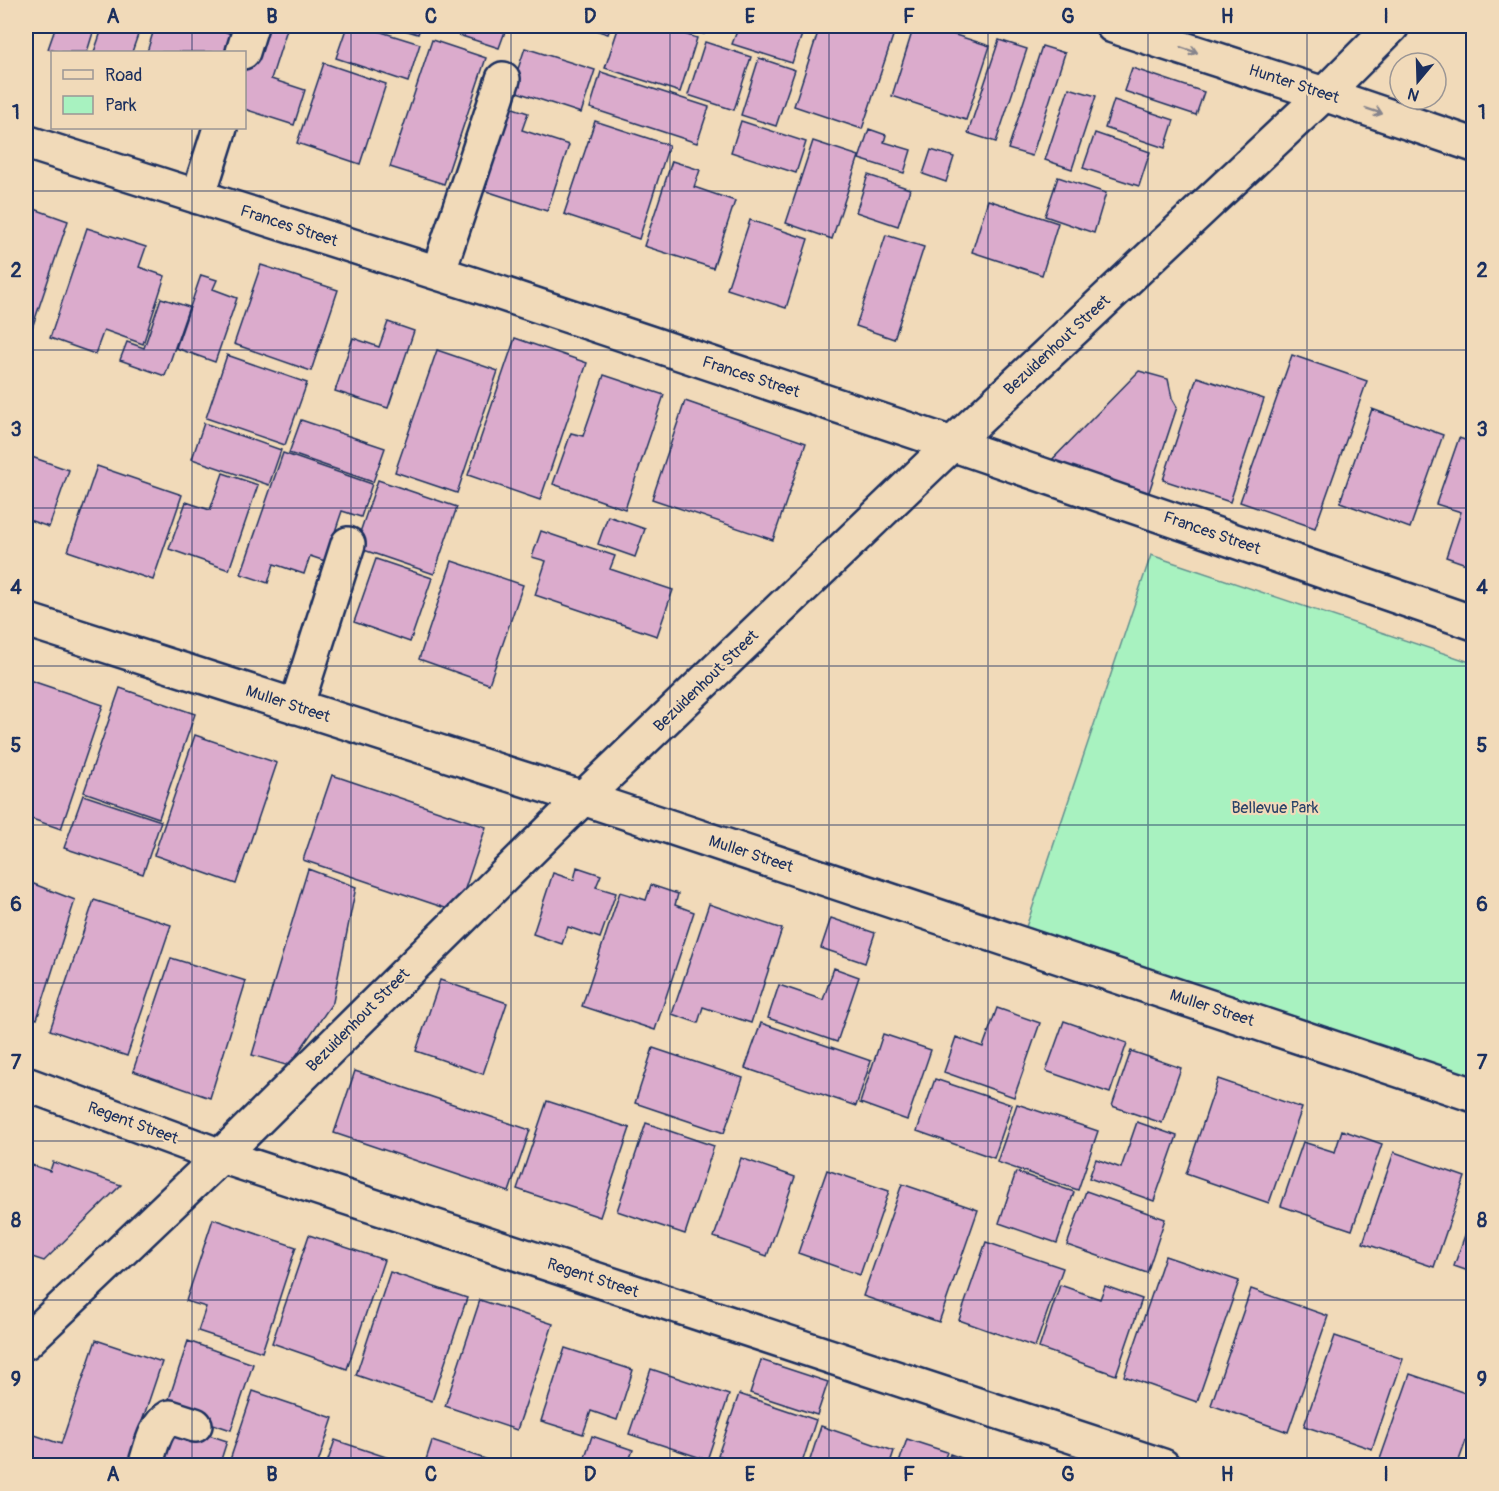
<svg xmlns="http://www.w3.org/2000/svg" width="1499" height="1491" font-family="Pangolin,sans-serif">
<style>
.green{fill:#a8f2c0;stroke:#62908f;stroke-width:1.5}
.building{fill:#dbabcc;stroke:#1b2f5e;stroke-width:1.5}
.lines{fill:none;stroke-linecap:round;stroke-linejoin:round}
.minor-casing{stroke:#1b2f5e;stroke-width:38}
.major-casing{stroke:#1b2f5e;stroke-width:38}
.minor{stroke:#f1dab9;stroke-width:33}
.major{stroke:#f1dab9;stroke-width:33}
.oneway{stroke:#86848c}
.grid{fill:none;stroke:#1b2f5e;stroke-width:1.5;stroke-opacity:0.55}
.labels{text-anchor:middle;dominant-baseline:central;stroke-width:4.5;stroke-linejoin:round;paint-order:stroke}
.street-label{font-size:16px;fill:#1b2f5e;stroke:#f1dab9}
.park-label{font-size:16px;fill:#294268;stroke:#f1dab9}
.neatline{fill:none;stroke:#1b2f5e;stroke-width:2}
.grid-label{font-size:20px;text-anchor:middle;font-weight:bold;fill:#1b2f5e}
</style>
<rect width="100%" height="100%" fill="#f1dab9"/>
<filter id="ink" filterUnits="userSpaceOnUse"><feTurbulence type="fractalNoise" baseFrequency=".0167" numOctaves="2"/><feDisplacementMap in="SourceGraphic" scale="12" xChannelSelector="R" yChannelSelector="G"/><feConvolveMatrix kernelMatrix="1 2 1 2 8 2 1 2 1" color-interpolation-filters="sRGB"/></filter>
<g filter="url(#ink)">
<path class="green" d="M 1151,555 L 1473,663 L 1473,1083 L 1024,933 Z"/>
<path class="building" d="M 56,26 L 95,26 L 87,52 L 59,52 L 48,49 Z
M 103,26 L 141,26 L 132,52 L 94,52 Z
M 155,26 L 208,26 L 232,34 L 226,52 L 147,52 Z
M 255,26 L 288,26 L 271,79 L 305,90 L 294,125 L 244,109 L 244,59 Z
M 347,26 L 362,26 L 420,44 L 408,82 L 336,58 Z
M 391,26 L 421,26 L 418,34 Z
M 438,26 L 507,26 L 499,48 L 437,28 Z
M 583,26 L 611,26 L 608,34 Z
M 619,26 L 658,26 L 697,38 L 680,92 L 605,68 Z
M 678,26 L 707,26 L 704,34 Z
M 739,26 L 805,26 L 792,63 L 732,44 Z
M 820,26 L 880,26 L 895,30 L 862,129 L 794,106 Z
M 914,26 L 927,26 L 990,46 L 966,120 L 892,96 Z
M 432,40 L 486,58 L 444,184 L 390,167 Z
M 999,40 L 1027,49 L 996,142 L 968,133 Z
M 705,42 L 751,57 L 734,110 L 688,95 Z
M 1042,46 L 1065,53 L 1032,156 L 1008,149 Z
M 525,48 L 595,70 L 581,113 L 511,90 Z
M 759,58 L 795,70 L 776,126 L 741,115 Z
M 324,63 L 386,84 L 360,164 L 297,143 Z
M 1132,68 L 1204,92 L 1196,115 L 1124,91 Z
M 601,72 L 709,107 L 697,143 L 590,108 Z
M 1069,88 L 1096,96 L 1072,169 L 1045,160 Z
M 1114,100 L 1174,120 L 1165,148 L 1105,128 Z
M 501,104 L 528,113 L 522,130 L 569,145 L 547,211 L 474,187 Z
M 595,121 L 669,145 L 639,239 L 564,214 Z
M 741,121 L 806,142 L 796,173 L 731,152 Z
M 869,129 L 886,135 L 884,142 L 911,150 L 904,173 L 859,159 Z
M 1095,133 L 1150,152 L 1139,186 L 1083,168 Z
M 813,141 L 859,156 L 832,239 L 786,223 Z
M 931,150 L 954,157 L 946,182 L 923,174 Z
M 672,161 L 700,170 L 694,187 L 735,201 L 713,268 L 644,246 Z
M 868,175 L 910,189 L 898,226 L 856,212 Z
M 1058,177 L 1106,193 L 1094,233 L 1045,216 Z
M 988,200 L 1058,223 L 1042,275 L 972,252 Z
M 26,206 L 68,221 L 31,331 L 26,329 Z
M 750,220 L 808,239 L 786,308 L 727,289 Z
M 87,228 L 146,247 L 139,267 L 165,276 L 143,344 L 104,330 L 95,354 L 50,338 Z
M 886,235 L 924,247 L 894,339 L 856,326 Z
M 261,265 L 338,290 L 311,371 L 234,344 Z
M 201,275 L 217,280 L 213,289 L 237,298 L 215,362 L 176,348 Z
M 161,298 L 189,307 L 165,376 L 120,360 L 127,342 L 144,348 Z
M 388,322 L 414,331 L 388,408 L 335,391 L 353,338 L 379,347 Z
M 515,338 L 587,363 L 540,500 L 468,475 Z
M 437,350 L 498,371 L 457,493 L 395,472 Z
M 227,355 L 307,383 L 285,445 L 206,418 Z
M 1292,355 L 1367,381 L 1315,528 L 1240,502 Z
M 1139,371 L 1168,379 L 1172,398 L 1177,407 L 1145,504 L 1042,470 Z
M 604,375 L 664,395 L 625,509 L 553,484 L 571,433 L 583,436 Z
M 1197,377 L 1264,399 L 1230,502 L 1163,480 Z
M 685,401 L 806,443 L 773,540 L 652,499 Z
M 1372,409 L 1443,435 L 1410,528 L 1340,502 Z
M 301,420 L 385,448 L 373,482 L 289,453 Z
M 204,423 L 281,450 L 269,485 L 192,459 Z
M 1459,438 L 1474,443 L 1474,543 L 1466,564 L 1446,557 L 1461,512 L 1436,504 Z
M 283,453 L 372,484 L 361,517 L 342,511 L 325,561 L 310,556 L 304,574 L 274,564 L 268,583 L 241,574 Z
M 26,455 L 69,470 L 49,527 L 26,519 Z
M 97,466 L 182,495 L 153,580 L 68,551 Z
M 223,473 L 258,485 L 229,570 L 169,549 L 186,502 L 210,510 Z
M 378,480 L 457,507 L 434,574 L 355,547 Z
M 608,516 L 645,529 L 635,557 L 598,544 Z
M 541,531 L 615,556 L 610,569 L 673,590 L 657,636 L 535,595 L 546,561 L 532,557 Z
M 376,559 L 432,578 L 410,642 L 354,622 Z
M 452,561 L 523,585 L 489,684 L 419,659 Z
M 26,679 L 103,705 L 61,829 L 26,817 Z
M 120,688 L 195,714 L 159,818 L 84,792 Z
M 195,735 L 277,763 L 236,884 L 154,855 Z
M 332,775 L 486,827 L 457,912 L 303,860 Z
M 83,795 L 161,821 L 143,874 L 64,848 Z
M 577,867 L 601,875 L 596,887 L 616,893 L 600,938 L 568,927 L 562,944 L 533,934 L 553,873 L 574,880 Z
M 308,869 L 356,887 L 333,1002 L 289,1066 L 252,1055 Z
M 26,881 L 75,900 L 37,1019 L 26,1015 Z
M 651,885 L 678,894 L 675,905 L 694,912 L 655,1030 L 582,1006 L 620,892 L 646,900 Z
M 94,900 L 171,925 L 127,1056 L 50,1030 Z
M 709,904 L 782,929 L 751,1023 L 703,1007 L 698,1023 L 672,1014 Z
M 831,918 L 875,933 L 865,963 L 821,948 Z
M 171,958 L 246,981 L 210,1098 L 133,1071 Z
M 834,968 L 859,977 L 837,1042 L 768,1018 L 779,985 L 823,1000 Z
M 440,980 L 507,1003 L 483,1074 L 416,1051 Z
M 997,1008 L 1040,1023 L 1014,1097 L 944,1072 L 956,1037 L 983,1047 Z
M 1064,1021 L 1127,1043 L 1110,1093 L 1046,1071 Z
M 761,1023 L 871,1061 L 856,1106 L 745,1068 Z
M 883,1034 L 931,1050 L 907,1120 L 860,1103 Z
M 653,1048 L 743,1078 L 724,1133 L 635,1103 Z
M 1131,1051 L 1181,1068 L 1162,1123 L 1112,1106 Z
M 355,1071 L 530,1130 L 509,1192 L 334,1133 Z
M 935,1079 L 1012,1105 L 994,1158 L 917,1131 Z
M 1218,1079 L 1302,1108 L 1269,1203 L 1186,1174 Z
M 547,1101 L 630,1128 L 600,1217 L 517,1189 Z
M 1017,1104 L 1098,1131 L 1078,1190 L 997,1162 Z
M 1137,1122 L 1177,1136 L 1154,1201 L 1089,1178 L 1096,1159 L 1121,1168 Z
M 646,1123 L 714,1146 L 685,1234 L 617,1211 Z
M 1342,1130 L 1382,1144 L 1352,1230 L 1281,1206 L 1303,1142 L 1335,1152 Z
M 1394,1152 L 1465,1177 L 1434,1267 L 1363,1243 Z
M 741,1158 L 795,1177 L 767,1256 L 714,1237 Z
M 53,1162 L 121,1185 L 44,1261 L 26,1255 L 26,1163 L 50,1171 Z
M 827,1170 L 889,1191 L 860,1275 L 798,1253 Z
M 1016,1172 L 1074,1192 L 1057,1243 L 999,1223 Z
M 902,1184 L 978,1210 L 939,1322 L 863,1296 Z
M 1086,1191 L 1165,1219 L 1147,1273 L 1067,1245 Z
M 1474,1210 L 1474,1273 L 1454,1266 Z
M 213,1219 L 296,1247 L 262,1352 L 198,1331 L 206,1307 L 186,1301 Z
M 309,1235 L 384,1260 L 347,1369 L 272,1343 Z
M 986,1242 L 1063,1268 L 1035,1347 L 959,1320 Z
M 1165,1256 L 1239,1281 L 1197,1402 L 1124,1376 Z
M 390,1272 L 467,1298 L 432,1401 L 356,1375 Z
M 1060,1285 L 1100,1299 L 1105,1286 L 1142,1299 L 1116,1375 L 1039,1348 Z
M 1251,1289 L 1328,1316 L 1288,1432 L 1211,1405 Z
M 480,1300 L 553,1324 L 517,1430 L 445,1406 Z
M 1335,1336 L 1403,1359 L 1372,1449 L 1304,1426 Z
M 96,1340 L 162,1362 L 127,1466 L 26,1466 L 26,1432 L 61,1444 Z
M 188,1341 L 253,1364 L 231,1430 L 166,1408 Z
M 565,1348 L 633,1370 L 617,1420 L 591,1411 L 583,1434 L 541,1421 Z
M 761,1360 L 828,1382 L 817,1415 L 750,1393 Z
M 651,1369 L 729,1395 L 707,1460 L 629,1434 Z
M 1410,1374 L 1474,1396 L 1474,1418 L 1457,1466 L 1388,1466 L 1379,1462 Z
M 253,1391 L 333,1418 L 317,1466 L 228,1466 Z
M 739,1394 L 816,1420 L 801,1466 L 748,1466 L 718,1455 Z
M 166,1421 L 227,1441 L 219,1466 L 151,1466 Z
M 821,1426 L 894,1451 L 889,1466 L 808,1466 Z
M 592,1436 L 633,1450 L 627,1466 L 582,1466 Z
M 907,1439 L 947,1452 L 942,1466 L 898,1466 Z
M 335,1440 L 407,1464 L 407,1466 L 326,1466 Z
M 432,1441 L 497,1463 L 496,1466 L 424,1466 Z
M 950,1454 L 981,1465 L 981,1466 L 946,1466 Z"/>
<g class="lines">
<g class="minor-casing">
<path id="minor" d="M 243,52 L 251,26
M 26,142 L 488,289 L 952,444 L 1474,623
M 198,197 L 220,128
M 438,273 L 503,79
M 26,620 L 583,798 L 1474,1095
M 296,707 L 348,544
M 26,1084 L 221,1156 L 1163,1466
M 26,1342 L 221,1156 L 583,798 L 952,444 L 1324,94 L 1392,26
M 145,1466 C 151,1449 154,1426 170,1417 L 195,1425"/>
</g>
<g class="major-casing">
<path id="major" d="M 1113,26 L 1324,94 L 1474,145"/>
</g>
<use href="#minor" class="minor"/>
<use href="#major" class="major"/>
</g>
<defs><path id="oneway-shaft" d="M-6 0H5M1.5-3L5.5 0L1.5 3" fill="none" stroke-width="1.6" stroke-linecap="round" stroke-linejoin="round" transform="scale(1.5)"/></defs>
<g class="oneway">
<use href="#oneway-shaft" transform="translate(1189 50) rotate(18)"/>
<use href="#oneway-shaft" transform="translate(1374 111) rotate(19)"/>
</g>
</g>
<path class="grid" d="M 192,26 L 192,52M 351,26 L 351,1466M 511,26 L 511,1466M 670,26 L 670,1466M 829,26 L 829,1466M 988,26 L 988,1466M 1148,26 L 1148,1466M 1307,26 L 1307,1466M 192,128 L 192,1466M 26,191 L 1474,191M 26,350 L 1474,350M 26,508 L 1474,508M 26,666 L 1474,666M 26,825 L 1474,825M 26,983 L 1474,983M 26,1141 L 1474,1141M 26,1300 L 1474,1300"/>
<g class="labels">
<g class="street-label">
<text transform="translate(1294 84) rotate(18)">Hunter Street</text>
<text transform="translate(289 226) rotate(18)">Frances Street</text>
<text transform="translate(1057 345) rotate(-43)">Bezuidenhout Street</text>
<text transform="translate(751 377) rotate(18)">Frances Street</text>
<text transform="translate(1212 533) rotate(19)">Frances Street</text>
<text transform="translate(706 681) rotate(-44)">Bezuidenhout Street</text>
<text transform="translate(288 704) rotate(18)">Muller Street</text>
<text transform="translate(751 854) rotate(18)">Muller Street</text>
<text transform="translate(1212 1008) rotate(18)">Muller Street</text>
<text transform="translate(358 1020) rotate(-45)">Bezuidenhout Street</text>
<text transform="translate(133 1123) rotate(20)">Regent Street</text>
<text transform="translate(593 1278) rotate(18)">Regent Street</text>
</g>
<g class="park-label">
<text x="1275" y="808">Bellevue Park</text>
</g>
</g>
<rect width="1499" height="1491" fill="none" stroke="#f1dab9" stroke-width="66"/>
<rect x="51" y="51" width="195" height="78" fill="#f1dab9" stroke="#9b9695" stroke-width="1.5"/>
<rect x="63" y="70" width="30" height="9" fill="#f1dab9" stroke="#9b9695" stroke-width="1.5"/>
<text x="105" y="81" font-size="18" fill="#1b2f5e">Road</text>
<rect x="63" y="96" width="30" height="18" fill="#a8f2c0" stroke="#9b9695" stroke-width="1.5"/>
<text x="105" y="111" font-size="18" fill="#1b2f5e">Park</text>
<g transform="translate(1418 81) rotate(199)"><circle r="28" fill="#f1dab9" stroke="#9b9695" stroke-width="1.5"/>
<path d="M0-4.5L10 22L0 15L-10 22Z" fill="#1b2f5e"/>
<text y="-9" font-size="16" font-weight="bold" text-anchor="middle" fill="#1b2f5e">N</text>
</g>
<rect x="33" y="33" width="1433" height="1425" class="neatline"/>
<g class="grid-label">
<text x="113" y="23">A</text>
<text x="272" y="23">B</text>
<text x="431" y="23">C</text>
<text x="590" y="23">D</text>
<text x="750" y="23">E</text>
<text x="909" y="23">F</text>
<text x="1068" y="23">G</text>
<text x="1227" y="23">H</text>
<text x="1386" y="23">I</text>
<text x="16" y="119">1</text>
<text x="1482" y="119">1</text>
<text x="16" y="277">2</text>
<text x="1482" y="277">2</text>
<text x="16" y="436">3</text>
<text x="1482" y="436">3</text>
<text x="16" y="594">4</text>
<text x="1482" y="594">4</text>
<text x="16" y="752">5</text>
<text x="1482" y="752">5</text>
<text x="16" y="911">6</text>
<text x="1482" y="911">6</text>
<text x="16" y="1069">7</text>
<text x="1482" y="1069">7</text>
<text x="16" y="1227">8</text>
<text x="1482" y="1227">8</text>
<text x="16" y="1386">9</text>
<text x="1482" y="1386">9</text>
<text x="113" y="1481">A</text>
<text x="272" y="1481">B</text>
<text x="431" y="1481">C</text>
<text x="590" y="1481">D</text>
<text x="750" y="1481">E</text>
<text x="909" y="1481">F</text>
<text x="1068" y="1481">G</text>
<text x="1227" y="1481">H</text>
<text x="1386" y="1481">I</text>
</g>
</svg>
